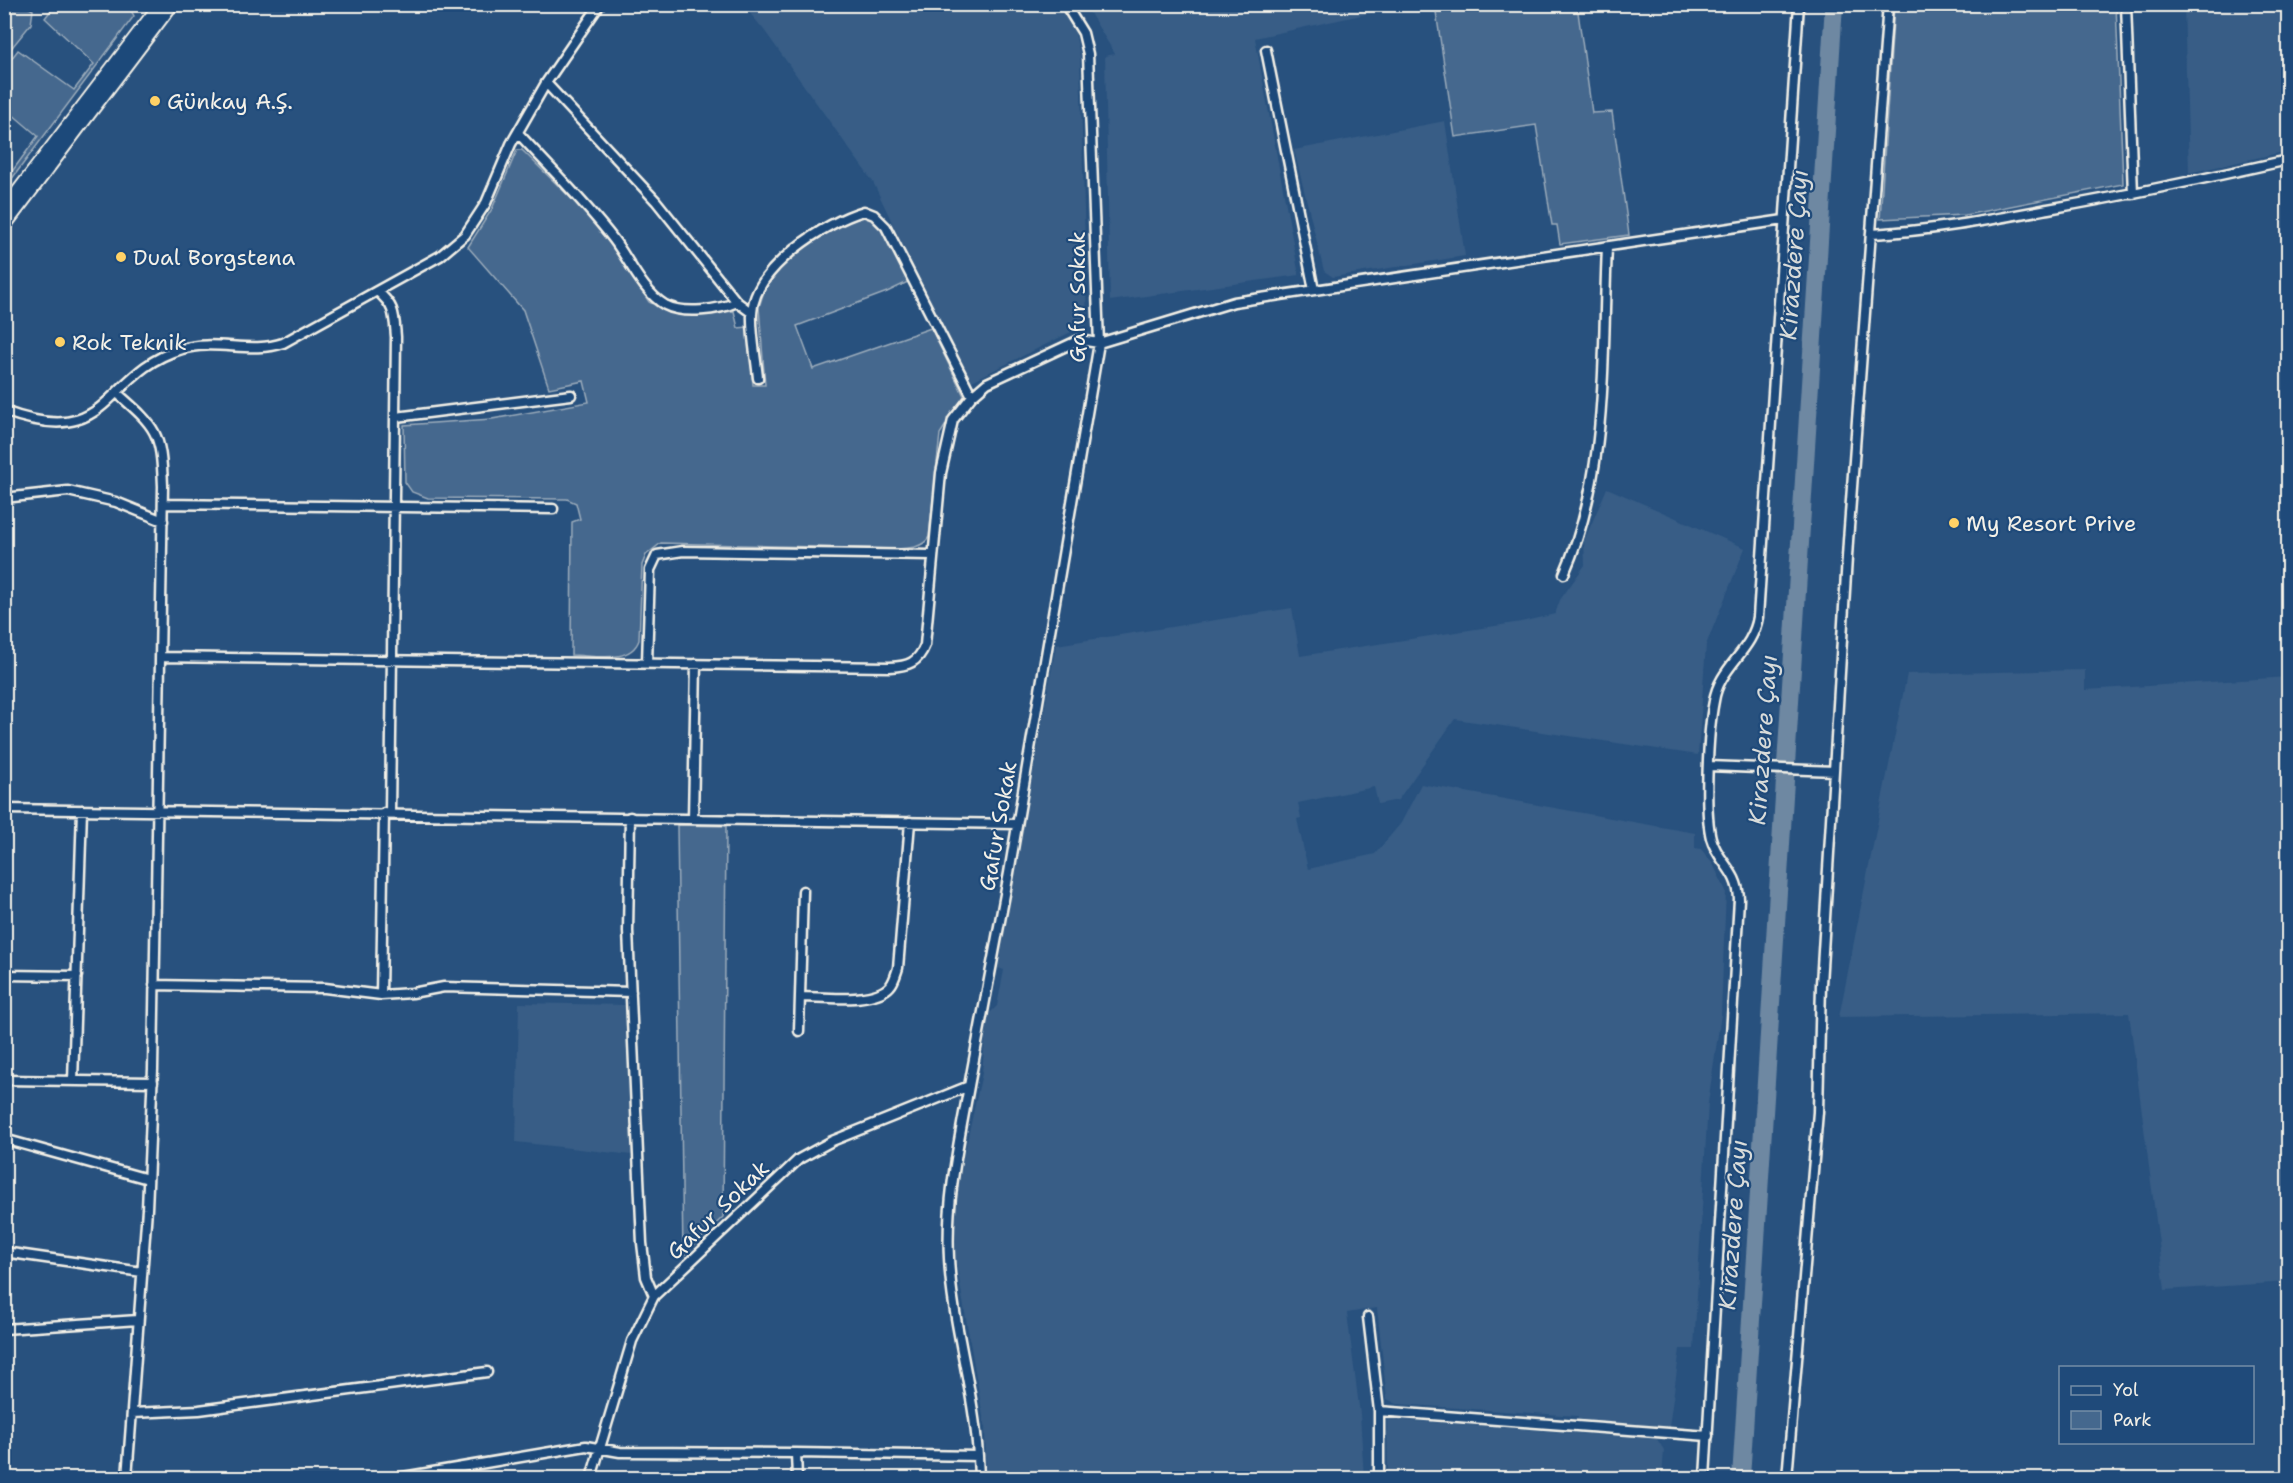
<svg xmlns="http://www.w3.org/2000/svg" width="2293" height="1483" font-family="'Shantell Sans',sans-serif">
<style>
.built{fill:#375d86}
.green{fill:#45688e;stroke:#9cacbb;stroke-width:1.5}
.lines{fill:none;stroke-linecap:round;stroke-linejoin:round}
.river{stroke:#6e88a2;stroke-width:18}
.minor-casing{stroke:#f4f1e8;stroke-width:13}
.secondary-casing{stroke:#f4f1e8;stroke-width:16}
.minor{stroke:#1f4a7a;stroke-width:8}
.secondary{stroke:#1f4a7a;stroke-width:12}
.poi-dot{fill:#ffd166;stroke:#1f4a7a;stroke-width:2}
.labels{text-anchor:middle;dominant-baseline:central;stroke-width:4.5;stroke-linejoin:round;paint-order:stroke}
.poi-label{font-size:22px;fill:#f4f1e8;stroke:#1f4a7a;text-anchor:start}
.street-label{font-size:22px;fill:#f4f1e8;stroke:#1f4a7a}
.water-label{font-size:24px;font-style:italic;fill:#d9dcda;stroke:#1f4a7a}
</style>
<rect width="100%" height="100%" fill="#28517e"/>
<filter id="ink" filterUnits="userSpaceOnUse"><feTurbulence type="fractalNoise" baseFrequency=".0167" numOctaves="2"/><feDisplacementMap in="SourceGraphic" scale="12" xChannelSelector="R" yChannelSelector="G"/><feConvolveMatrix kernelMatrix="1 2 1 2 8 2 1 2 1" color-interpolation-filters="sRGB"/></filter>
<g filter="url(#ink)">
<path class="built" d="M 743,5 L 1060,5 L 1073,25 L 1080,55 L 1087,324 L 968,383 L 873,182 L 764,30 Z
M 1085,5 L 1408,5 L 1255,38 L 1299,275 L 1110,301 L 1105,56 L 1115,54 Z
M 2184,5 L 2288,5 L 2288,151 L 2189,173 Z
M 1445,121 L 1465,256 L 1333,277 L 1324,271 L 1294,150 Z
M 1607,488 L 1745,548 L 1706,645 L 1698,755 L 1455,719 L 1398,800 L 1378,804 L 1374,787 L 1298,803 L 1301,818 L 1297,819 L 1308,869 L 1375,854 L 1401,823 L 1421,784 L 1695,833 L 1695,848 L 1701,849 L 1713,864 L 1726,891 L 1721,1014 L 1708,1103 L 1694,1349 L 1680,1349 L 1669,1427 L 1578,1420 L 1578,1416 L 1397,1404 L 1387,1399 L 1377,1308 L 1347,1313 L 1360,1414 L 1364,1478 L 986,1478 L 985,1428 L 956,1261 L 955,1196 L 982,1073 L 986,1026 L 989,1014 L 997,1006 L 1004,970 L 998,968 L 1056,645 L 1292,608 L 1300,656 L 1521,622 L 1555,614 L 1560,600 L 1585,565 L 1584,541 Z
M 2085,670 L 2085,690 L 2288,677 L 2288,1282 L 2165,1290 L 2129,1013 L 1839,1017 L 1907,674 Z
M 519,1003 L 625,1005 L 632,1155 L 516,1142 Z
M 1387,1419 L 1657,1439 L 1664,1450 L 1662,1478 L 1516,1478 L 1491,1476 L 1490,1478 L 1388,1478 Z"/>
<path class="green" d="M 55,5 L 128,5 L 134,16 L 5,188 L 5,181 L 38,136 L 5,108 L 5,67 L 18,50 L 74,90 L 94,64 L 45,18 Z
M 1435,5 L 1577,5 L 1592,113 L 1612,112 L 1629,235 L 1560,244 L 1557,225 L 1552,225 L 1536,125 L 1455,137 Z
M 1894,5 L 2116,5 L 2123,184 L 1965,215 L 1880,219 Z
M 26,6 L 33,10 L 31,24 L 5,56 L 5,11 Z
M 517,150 L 522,150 L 601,228 L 649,302 L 669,313 L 709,314 L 734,311 L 738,328 L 748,327 L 753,385 L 765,385 L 759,307 L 765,288 L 777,269 L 800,248 L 850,218 L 865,214 L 878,221 L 910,281 L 887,292 L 797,326 L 813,369 L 931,328 L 964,396 L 940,434 L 929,537 C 922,549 907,548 895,549 L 661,543 L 646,555 L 642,565 L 639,640 C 630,665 592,655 571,655 L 572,522 L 580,519 L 576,503 L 567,499 L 428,498 L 412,492 L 405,482 L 404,425 L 492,419 L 589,402 L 584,381 L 549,388 L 523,310 L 468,247 L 492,209 Z
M 677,825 L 726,826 L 723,1217 L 683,1256 Z"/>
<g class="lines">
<path class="river" d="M 1741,1478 L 1834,4"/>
<g class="minor-casing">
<path id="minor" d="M 2126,4 L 2133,194
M 1266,50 L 1314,290
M 546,83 L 656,201 L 737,302 L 752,313
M 518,133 C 550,168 585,202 614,240 C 629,260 643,292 665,305 C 684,315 719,310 737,302
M 1872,234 C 1931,231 1989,220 2048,209 C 2128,195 2208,178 2288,160
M 377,291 C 395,306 394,314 396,337 L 390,813
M 758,378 C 756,357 751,334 752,313 C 754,268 825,222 864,211 L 874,215 L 886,227 L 972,396
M 117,393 C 157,428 161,432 163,486 L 153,1069 L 147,1209 L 127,1478
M 4,411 C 114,452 102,372 182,349 C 215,339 251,354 283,343 L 440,256 L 465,235 L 486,203 L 511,144 L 546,83 L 600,4
M 396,417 L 571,395
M 4,498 L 68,491 L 116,502 L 163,521
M 163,504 L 553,509
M 1564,574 C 1609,472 1602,357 1607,247
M 160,657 L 890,667 C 908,666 918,663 925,645 L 941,473 L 953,420 L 972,396 L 987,383 L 1079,340 L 1099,343 L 1234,302 L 1784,220
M 647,663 L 650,570 L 657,555 L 683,551 L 932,555
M 1709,766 L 1834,771
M 4,809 L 1017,824
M 630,817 L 628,931 L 642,1243 L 646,1277 L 654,1296
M 693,819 L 696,664
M 4,975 L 77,976
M 154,985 L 325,988 L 381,995 L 412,993 L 444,987 L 631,992
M 381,995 L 384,813
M 801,997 C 824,997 874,1004 890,986 C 894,982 896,974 898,968 L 910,822
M 799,1031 L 803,891
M 4,1080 L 153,1082
M 73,1081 L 82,810
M 4,1139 L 148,1179
M 4,1252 L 142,1272
M 1368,1317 L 1379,1411 L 1379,1478
M 4,1329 L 138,1320
M 1379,1411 L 1708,1436
M 132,1413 L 199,1410 L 487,1372
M 978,1456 L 979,1478
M 397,1478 L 586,1446 L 620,1452 L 796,1453
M 591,1478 L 632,1341 L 654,1296 L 799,1159 L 832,1141 L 969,1086 L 1009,873 L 1099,343 L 1088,54 L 1083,33 L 1065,4
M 797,1478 L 796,1453 L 978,1456 C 974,1390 952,1323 949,1258 C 946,1199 959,1142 969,1086
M 1705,1478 L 1739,899 C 1738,870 1718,863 1711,838 C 1704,810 1708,731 1714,701 C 1719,667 1753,651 1758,617 L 1799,4
M 1787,1478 L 1818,1112 L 1821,984 L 1848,541 L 1888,4"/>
</g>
<g class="secondary-casing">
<path id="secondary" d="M 4,210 L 161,4
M 4,226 L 172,4"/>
</g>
<use href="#minor" class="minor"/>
<use href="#secondary" class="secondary"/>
</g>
</g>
<g class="poi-dot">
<circle cx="155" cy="101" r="6"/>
<circle cx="121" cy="257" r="6"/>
<circle cx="60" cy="342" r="6"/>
<circle cx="1954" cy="523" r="6"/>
</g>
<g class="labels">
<g class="poi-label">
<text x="167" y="101">Günkay A.Ş.</text>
<text x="133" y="257">Dual Borgstena</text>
<text x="72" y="342">Rok Teknik</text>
<text x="1966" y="523">My Resort Prive</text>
</g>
<g class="street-label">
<text transform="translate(1077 297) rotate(-90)">Gafur Sokak</text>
<text transform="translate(998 826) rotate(-80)">Gafur Sokak</text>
<text transform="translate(718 1210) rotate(-44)">Gafur Sokak</text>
</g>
<g class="water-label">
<text transform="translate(1794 255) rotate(-86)">Kirazdere Çayı</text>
<text transform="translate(1763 740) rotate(-86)">Kirazdere Çayı</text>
<text transform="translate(1733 1225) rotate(-86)">Kirazdere Çayı</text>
</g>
</g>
<rect width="2293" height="1483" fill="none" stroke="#1f4a7a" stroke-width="24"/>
<rect x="12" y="12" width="2269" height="1459" fill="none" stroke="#f4f1e8" stroke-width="2" filter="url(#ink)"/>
<rect x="2059" y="1366" width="195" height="78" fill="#1f4a7a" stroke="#748da6" stroke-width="1.5"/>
<rect x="2071" y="1386" width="30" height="9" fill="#1f4a7a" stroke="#748da6" stroke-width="1.5"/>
<text x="2113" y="1396" font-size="18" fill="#f4f1e8">Yol</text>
<rect x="2071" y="1411" width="30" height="18" fill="#45688e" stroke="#748da6" stroke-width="1.5"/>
<text x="2113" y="1426" font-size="18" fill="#f4f1e8">Park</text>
</svg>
